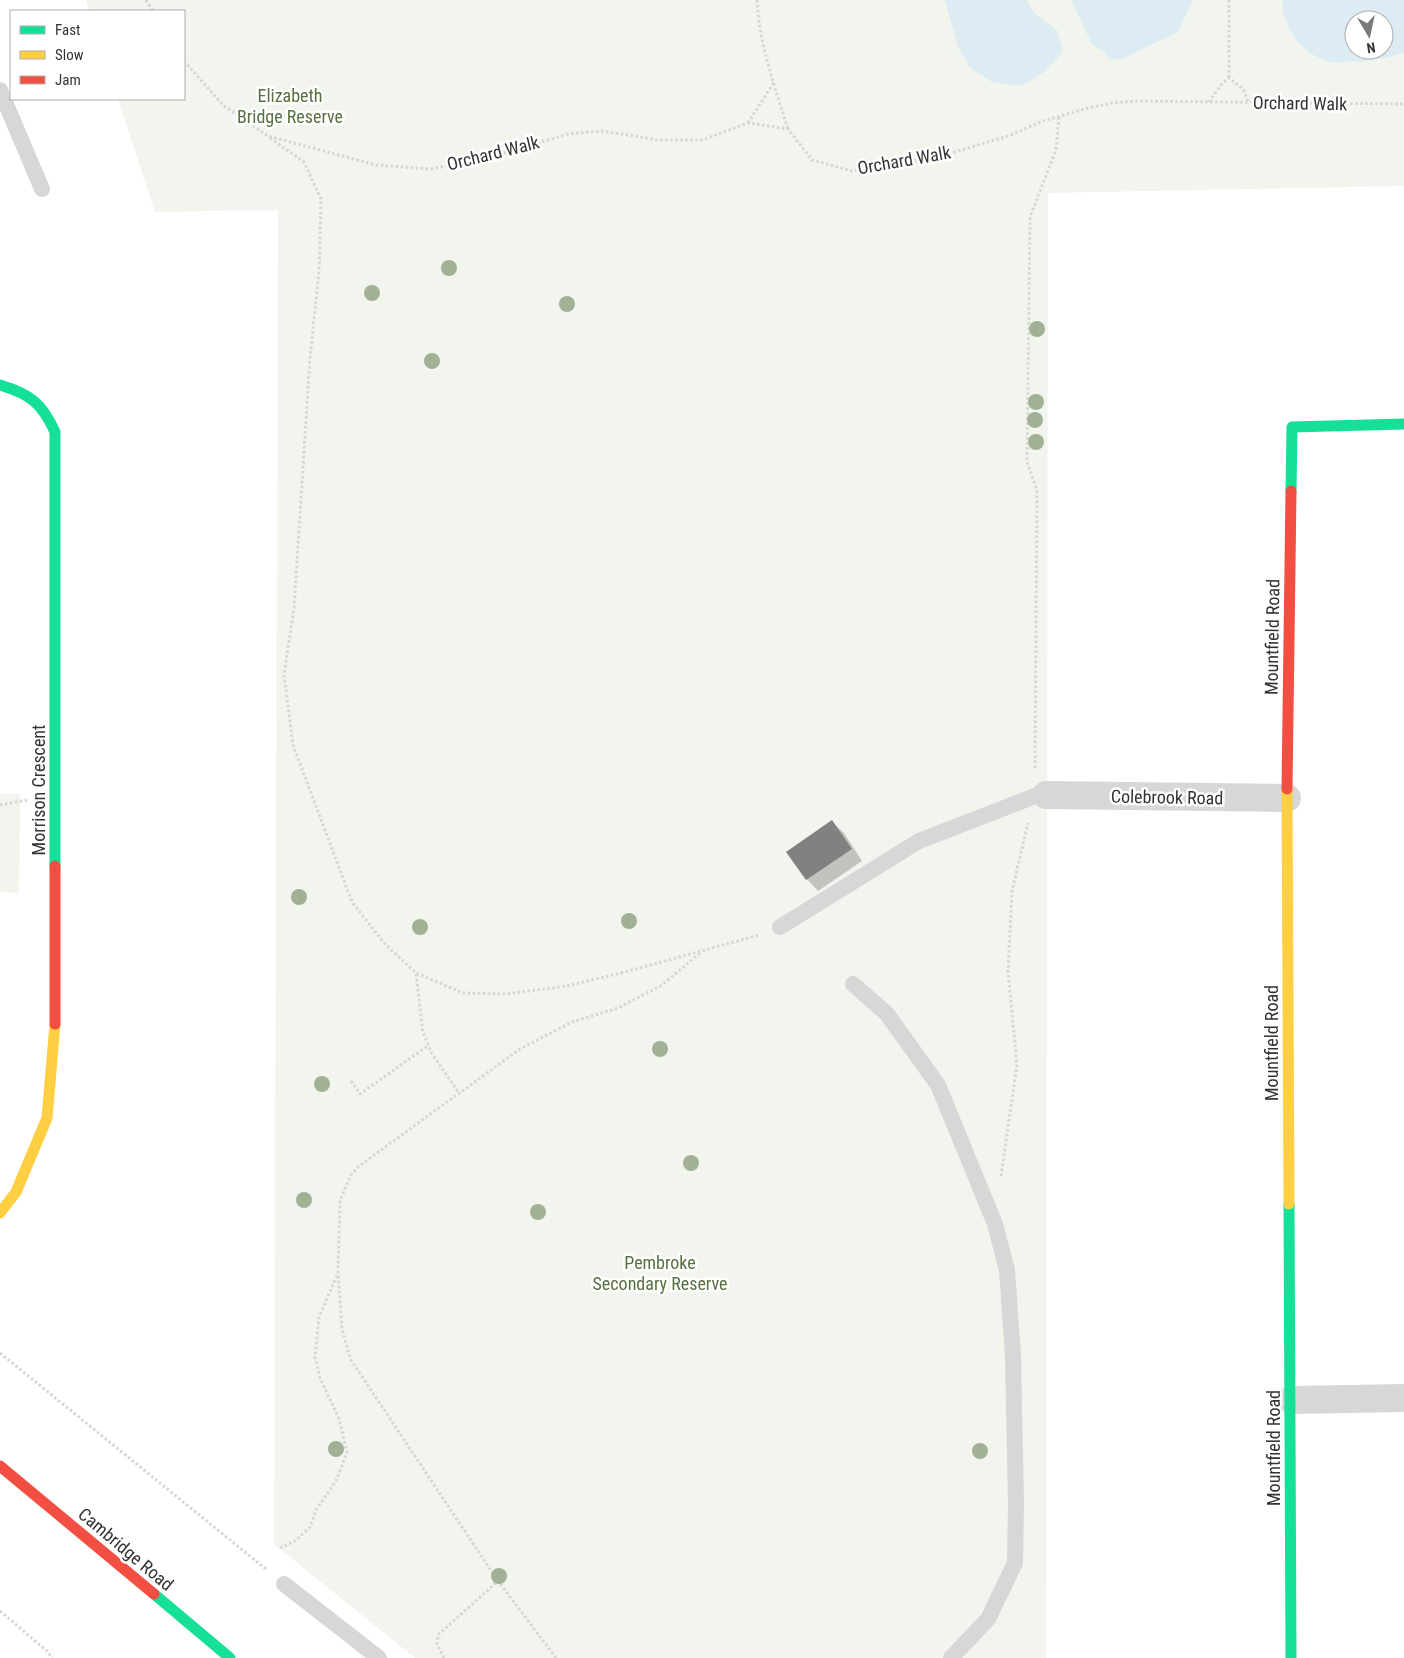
<svg xmlns="http://www.w3.org/2000/svg" width="1404" height="1658" font-family="'Roboto Condensed',sans-serif">
<style>
.green{fill:#f1f5ed;fill-rule:evenodd}
.water{fill:#ddebf3;fill-rule:evenodd}
.shadow{fill:#0003}
.building{fill:#818181}
.lines{fill:none;stroke-linecap:round;stroke-linejoin:round}
.path{stroke:#d6d6d6;stroke-width:3;stroke-dasharray:2.5 2.5;stroke-linecap:butt}
.lane{stroke:#d7d7d7;stroke-width:16}
.street{stroke:#d7d7d7;stroke-width:28}
.fast{stroke:#16e098;stroke-width:11}
.slow{stroke:#ffcf43;stroke-width:11}
.jam{stroke:#f24e42;stroke-width:11}
.tree{fill:#a2b095}
.labels{text-anchor:middle;dominant-baseline:central;stroke-width:5;stroke-linejoin:round;paint-order:stroke}
.park-label{font-size:18px;fill:#56703f;stroke:#fff}
.street-label{font-size:18px;fill:#333;stroke:#fff}
</style>
<rect width="100%" height="100%" fill="#fff"/>
<path class="green" d="M 86,0 L 1404,0 L 1404,186 L 1048,193 L 1046,1658 L 415,1658 L 274,1544 L 278,210 L 155,212 L 118,99 L 184,99 L 184,11 L 89,11 ZM 1354,20 L 1384,20 L 1384,50 L 1354,50 Z
M 0,794 L 20,794 L 19,893 L 0,892 Z"/>
<path class="water" d="M 945,0 L 1027,0 L 1034,13 L 1057,30 L 1063,52 L 1044,72 L 1021,86 L 992,82 L 970,68 L 958,47 Z
M 1071,0 L 1193,0 L 1178,32 L 1124,58 L 1111,60 L 1103,51 L 1092,44 Z
M 1282,0 L 1404,0 L 1404,53 C 1384,59 1364,62 1343,62 C 1338,62 1332,63 1327,61 C 1300,52 1283,28 1282,0 ZM 1354,20 L 1384,20 L 1384,50 L 1354,50 Z"/>
<path class="shadow" d="M 832,822 L 844,833 L 862,861 L 818,891 L 807,879 Z"/>
<path class="building" d="M 832,820 L 852,849 L 806,880 L 786,852 Z"/>
<g class="lines">
<path class="path" d="M 146,0 L 153,11
M 757,0 C 759,43 775,88 788,129
M 1229,0 L 1229,78
M 184,61 L 224,106 L 268,136 L 376,165 L 429,169 L 484,159 L 568,134 L 602,131 L 659,140 L 702,140 L 748,123 L 788,129 L 812,160 L 852,171 L 945,155 L 1011,135 L 1043,121 L 1084,109 L 1111,103 L 1139,101 L 1404,104
M 1209,102 L 1221,85 L 1229,78 L 1243,89 L 1249,103
M 748,123 L 774,82
M 270,138 L 304,162 L 321,199 L 319,271 L 310,358 L 294,608 L 284,675 L 293,745 L 352,902 L 384,943 L 416,973 L 463,993 L 506,994 L 567,986 L 625,972 L 759,935
M 1035,768 L 1037,490 L 1027,462 L 1030,217 L 1056,150 L 1059,116
M 0,805 L 27,800
M 416,974 L 423,1032 L 432,1054 L 459,1093
M 351,1081 L 360,1094 L 429,1045
M 1001,1176 L 1017,1065 L 1008,972 L 1012,891 L 1028,823
M 0,1353 L 267,1570
M 280,1548 L 295,1541 L 310,1527 L 316,1510 L 336,1481 L 347,1452 L 339,1419 L 320,1378 L 315,1357 L 319,1317 L 338,1273
M 0,1611 L 47,1651 L 52,1658
M 444,1658 L 437,1644 L 438,1635 L 498,1581
M 556,1658 L 498,1581 L 351,1360 L 342,1330 L 338,1272 L 340,1200 L 351,1175 L 359,1166 L 520,1049 L 572,1022 L 618,1008 L 662,985 L 700,953"/>
<path class="lane" d="M 0,90 L 42,189
M 780,927 L 919,841 L 1035,796 L 1046,795
M 853,984 L 887,1014 L 938,1085 L 995,1224 L 1007,1270 L 1013,1356 L 1016,1505 L 1015,1563 L 988,1619 L 951,1658
M 284,1584 L 379,1658"/>
<path class="street" d="M 1046,795 L 1287,798
M 1291,1400 L 1404,1398"/>
<path class="fast" d="M 0,385 C 30,394 42,403 55,432 L 55,866
M 1291,491 L 1292,427 L 1404,424
M 1289,1204 L 1291,1658
M 154,1594 L 230,1658"/>
<path class="slow" d="M 1287,789 L 1289,1204
M 0,1213 L 16,1192 L 47,1118 L 55,1024"/>
<path class="jam" d="M 1287,789 L 1291,491
M 55,1024 L 55,866
M 0,1466 L 154,1594"/>
</g>
<g class="tree">
<circle cx="449" cy="268" r="8"/>
<circle cx="372" cy="293" r="8"/>
<circle cx="567" cy="304" r="8"/>
<circle cx="1037" cy="329" r="8"/>
<circle cx="432" cy="361" r="8"/>
<circle cx="1036" cy="402" r="8"/>
<circle cx="1035" cy="420" r="8"/>
<circle cx="1036" cy="442" r="8"/>
<circle cx="299" cy="897" r="8"/>
<circle cx="629" cy="921" r="8"/>
<circle cx="420" cy="927" r="8"/>
<circle cx="660" cy="1049" r="8"/>
<circle cx="322" cy="1084" r="8"/>
<circle cx="691" cy="1163" r="8"/>
<circle cx="304" cy="1200" r="8"/>
<circle cx="538" cy="1212" r="8"/>
<circle cx="336" cy="1449" r="8"/>
<circle cx="980" cy="1451" r="8"/>
<circle cx="499" cy="1576" r="8"/>
</g>
<g class="labels">
<g class="park-label">
<text x="290" y="95">Elizabeth<tspan x="290" dy="21">Bridge Reserve</tspan></text>
<text x="660" y="1262">Pembroke<tspan x="660" dy="21">Secondary Reserve</tspan></text>
</g>
<g class="street-label">
<text transform="translate(1300 103) rotate(1)">Orchard Walk</text>
<text transform="translate(493 153) rotate(-14)">Orchard Walk</text>
<text transform="translate(904 160) rotate(-10)">Orchard Walk</text>
<text transform="translate(1272 637) rotate(-89)">Mountfield Road</text>
<text transform="translate(38 790) rotate(-90)">Morrison Crescent</text>
<text transform="translate(1167 797) rotate(1)">Colebrook Road</text>
<text transform="translate(1271 1043) rotate(-90)">Mountfield Road</text>
<text transform="translate(1273 1448) rotate(-90)">Mountfield Road</text>
<text transform="translate(126 1549) rotate(40)">Cambridge Road</text>
</g>
</g>
<rect x="10" y="10" width="175" height="90" fill="#ffffff" stroke="#adadad"/>
<rect x="20" y="26" width="25" height="8" fill="#16e098" stroke="#adadad"/>
<text x="55" y="35" font-size="15" fill="#333333">Fast</text>
<rect x="20" y="51" width="25" height="8" fill="#ffcf43" stroke="#adadad"/>
<text x="55" y="60" font-size="15" fill="#333333">Slow</text>
<rect x="20" y="76" width="25" height="8" fill="#f24e42" stroke="#adadad"/>
<text x="55" y="85" font-size="15" fill="#333333">Jam</text>
<g transform="translate(1369 35) rotate(171)"><circle r="24" fill="#ffffff" stroke="#adadad"/>
<path d="M0-4L9 19L0 12L-9 19Z" fill="#7a7a7a"/>
<text y="-8" font-size="14" font-weight="bold" text-anchor="middle" fill="#333333">N</text>
</g>
</svg>
